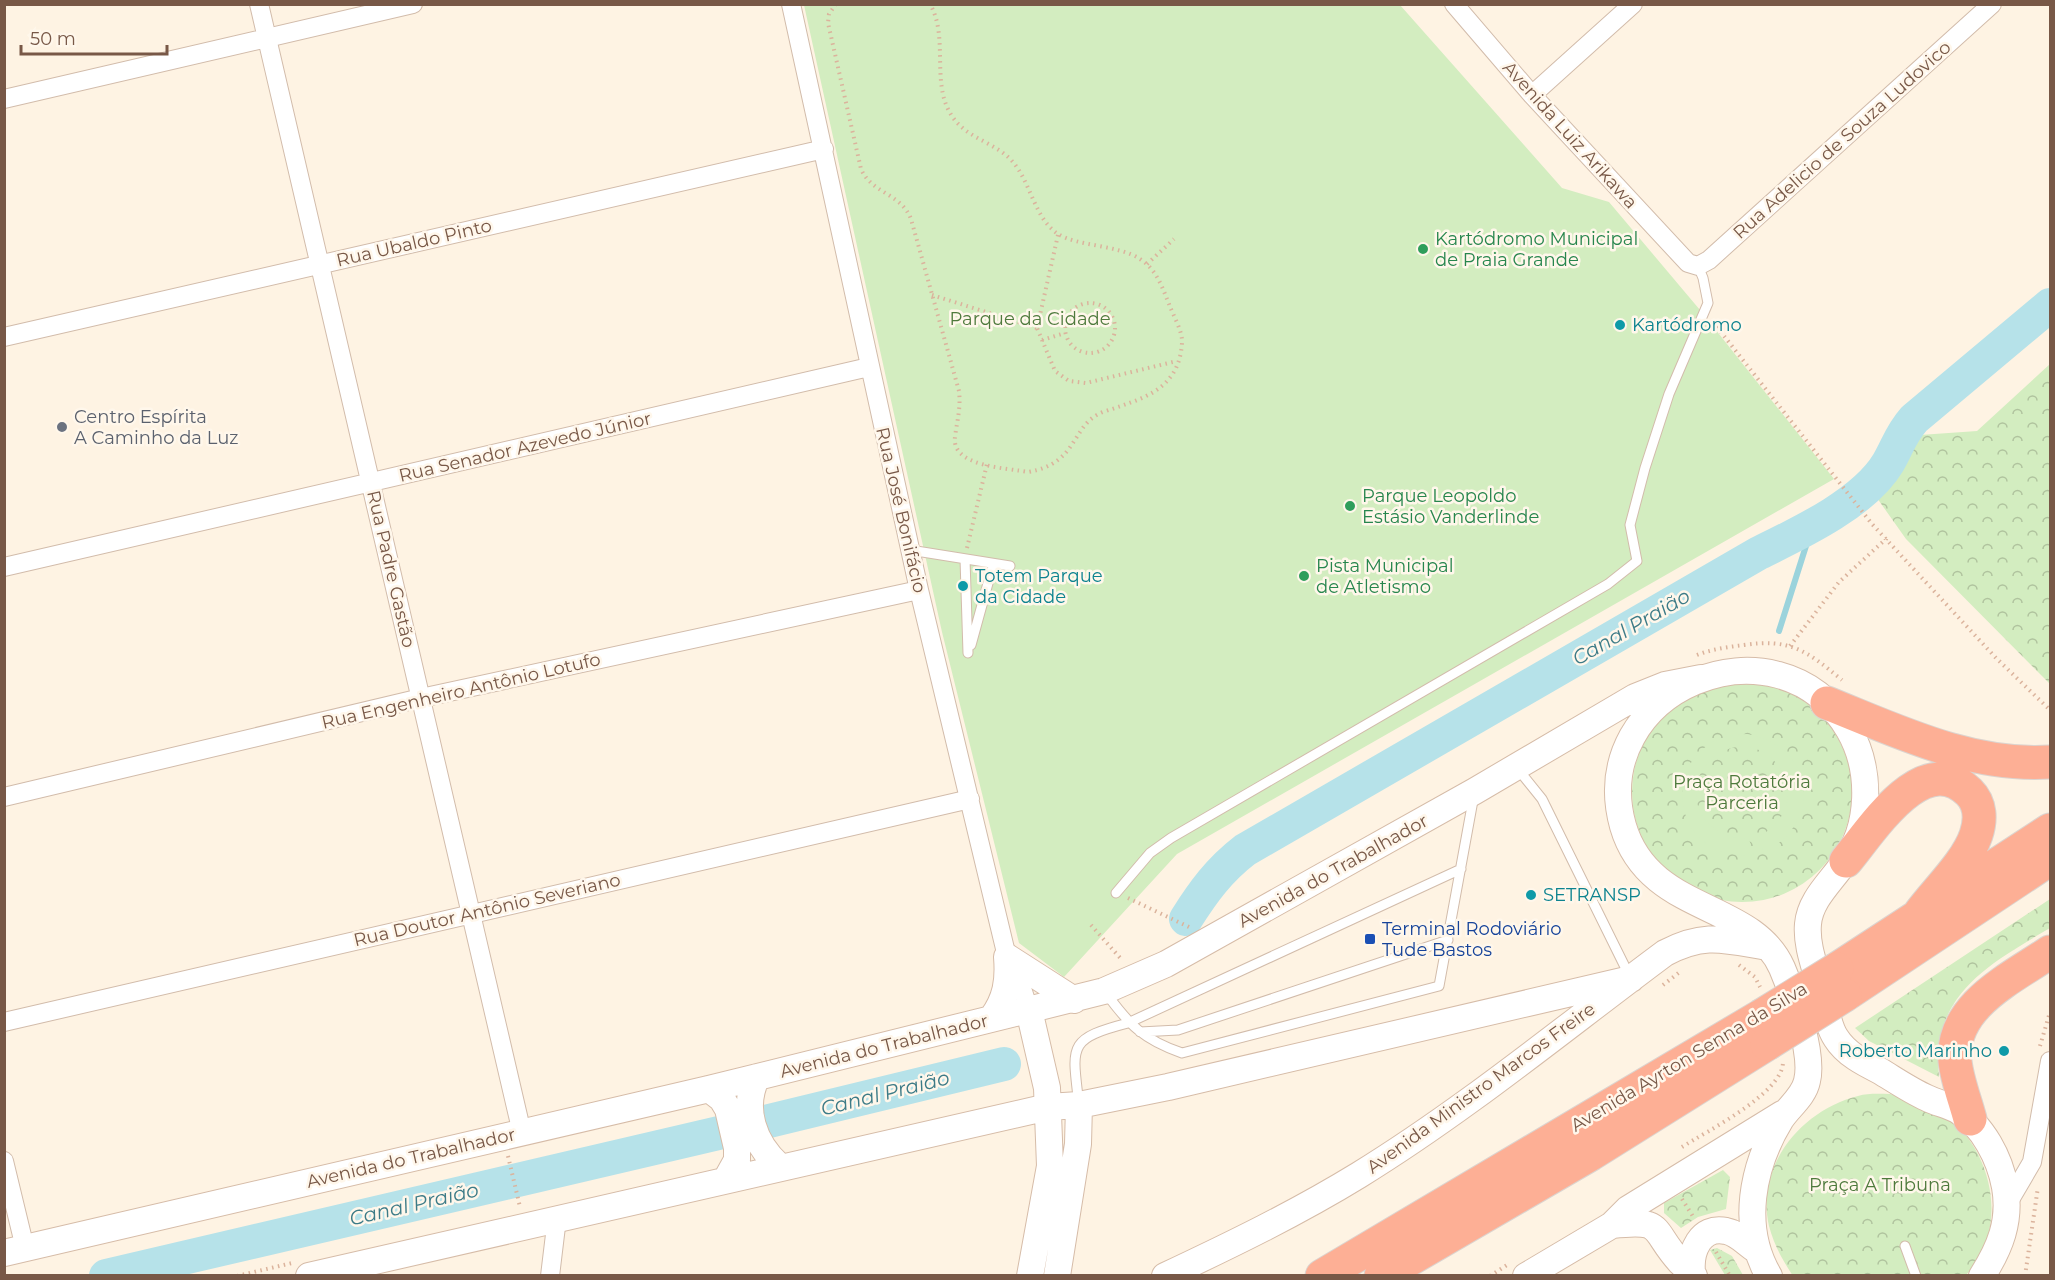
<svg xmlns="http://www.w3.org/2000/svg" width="2055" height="1280" font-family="Montserrat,sans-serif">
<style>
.forest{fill:url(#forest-crowns)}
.garden{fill:#d3edc0}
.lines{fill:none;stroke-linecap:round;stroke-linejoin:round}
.stream{stroke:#9bd3dc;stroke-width:6}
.river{stroke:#b6e2e9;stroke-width:34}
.lane-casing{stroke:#d2bcab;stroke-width:11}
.street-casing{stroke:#d2bcab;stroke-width:20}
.secondary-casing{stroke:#d6bca8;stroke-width:28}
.highway-casing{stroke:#dcd4cf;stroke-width:35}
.path{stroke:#dbb39c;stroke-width:4;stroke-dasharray:1.5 4.5;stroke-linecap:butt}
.lane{stroke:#fff;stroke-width:9}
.street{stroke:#fff;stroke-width:18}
.secondary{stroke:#fff;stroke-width:26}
.highway{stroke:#fdaf95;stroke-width:33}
.highway-bridge-casing{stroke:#dcd4cf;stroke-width:35;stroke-linecap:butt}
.highway-bridge{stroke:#fdaf95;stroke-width:33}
.leisure-dot{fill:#2e9e5b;stroke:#fff7eb;stroke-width:2}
.culture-dot{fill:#0f9aa8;stroke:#fff7eb;stroke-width:2}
.worship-dot{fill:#6b7280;stroke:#fff7eb;stroke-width:2}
.transit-dot{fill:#1a4fb4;stroke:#fff7eb;stroke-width:2}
.labels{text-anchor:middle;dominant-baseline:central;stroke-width:5;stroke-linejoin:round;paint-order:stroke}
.street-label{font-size:18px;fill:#785847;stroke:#fff7eb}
.leisure-label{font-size:18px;fill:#27864d;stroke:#fff7eb;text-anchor:start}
.park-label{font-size:18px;fill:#4e7a3c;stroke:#fff7eb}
.culture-label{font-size:18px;fill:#0d838f;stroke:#fff7eb;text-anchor:start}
.worship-label{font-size:18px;fill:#5b616d;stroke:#fff7eb;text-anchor:start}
.transit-label{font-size:18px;fill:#164399;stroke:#fff7eb;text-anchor:start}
.water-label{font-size:20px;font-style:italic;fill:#3c7b87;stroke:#fff7eb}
</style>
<defs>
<pattern id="forest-crowns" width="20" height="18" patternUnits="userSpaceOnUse" patternTransform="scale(1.5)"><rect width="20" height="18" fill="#d3edc0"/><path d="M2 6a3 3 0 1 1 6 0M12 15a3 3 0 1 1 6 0" fill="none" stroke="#b0c39e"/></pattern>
</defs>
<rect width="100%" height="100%" fill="#fef3e3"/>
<path class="forest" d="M 2050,364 L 2050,684 L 1906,539 L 1877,498 L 1920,435 L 1977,431 Z
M1632 792a110 110 0 1 1 220 0a110 110 0 1 1-220 0Z
M 2050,899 L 2050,928 C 1989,964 1930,995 1939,1077 L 1869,1041 L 1855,1028 Z
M 1890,1094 C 1910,1098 1930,1102 1946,1115 C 1993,1152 2010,1228 1966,1275 L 1793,1276 C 1782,1259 1774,1245 1769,1226 C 1755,1165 1802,1110 1858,1096 C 1868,1093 1880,1094 1890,1094 Z
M 1723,1170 L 1730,1177 L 1726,1209 L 1698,1217 L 1681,1228 L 1664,1213 L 1664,1203 Z
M 1717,1248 L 1732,1256 L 1743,1275 L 1725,1275 L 1710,1250 Z"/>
<path class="garden" d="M 804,5 L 1400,5 L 1562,188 L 1609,202 L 1700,310 L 1834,479 L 1177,854 L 1064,977 L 1019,943 L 942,632 Z
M 1747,734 C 1815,746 1824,821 1764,853 L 1758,837 C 1826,801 1764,716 1713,758 C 1704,765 1699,774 1697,785 C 1691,819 1719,839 1749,839 L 1754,855 C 1663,863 1656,736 1747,734 Z"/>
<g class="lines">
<path class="stream" d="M 1779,631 L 1812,527"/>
<path class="river" d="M 1186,919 C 1203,892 1219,870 1245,850 L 1759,553 C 1800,533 1864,503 1888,463 C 1898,446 1900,435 1914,419 L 2050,305
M 765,1122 L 1004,1064
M 106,1276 L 723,1132"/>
<g class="lane-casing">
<path id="lane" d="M 910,550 L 1010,566
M 965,559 L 968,653
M 971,645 L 993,565
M 1517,768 L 1542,799 L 1630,977
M 1116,893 L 1150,853 L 1171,838 L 1608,584 L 1637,561 L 1630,525 L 1645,468 L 1669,394 L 1708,303 L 1703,278 L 1698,266
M 1106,993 C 1129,1025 1144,1040 1182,1053 L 1439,986 L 1474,795
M 1140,1032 L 1178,1030 L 1448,940
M 1079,1105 C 1072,1045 1067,1039 1128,1023 L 1461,869
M 1905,1246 L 1916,1276"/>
</g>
<g class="street-casing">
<path id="street" d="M 259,4 L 522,1133
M 791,4 L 919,590 L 1007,957 L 1019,979 L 1029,1010
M 1454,4 L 1532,95 L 1688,263 L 1698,266 L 1709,260 L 1992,4
M 1532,95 L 1633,4
M 4,99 L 413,4
M 4,337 L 824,149
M 4,567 L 869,367
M 4,797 L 421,698 L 919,590
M 4,1022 L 970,799
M 4,1161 L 25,1248
M 2008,1203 L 2032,1162 L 2050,1061
M 550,1276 L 557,1218"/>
</g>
<g class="secondary-casing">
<path id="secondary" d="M 1007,957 L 1074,1000
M 1029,1010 L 1047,1088 L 1050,1166 L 1030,1276
M 992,1018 C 1006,999 1009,981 1007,957
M 757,1077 C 741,1108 754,1144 779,1166
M 709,1089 L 722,1099 L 728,1109 L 737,1148 L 737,1160 L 727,1178
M 1612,1225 C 1666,1219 1650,1229 1680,1262 C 1685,1267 1691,1270 1694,1276
M 4,1253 L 709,1089 L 1104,991 L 1166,964 L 1475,791 L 1635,697 L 1665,685 L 1701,678
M 1692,1272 C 1690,1252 1700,1225 1726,1231 C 1737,1233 1746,1243 1755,1249
M 309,1276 L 1048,1107 L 1079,1105 L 1168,1087 L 1631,979
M 1057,1276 L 1078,1144 L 1079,1105
M 1165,1276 C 1231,1245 1297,1213 1359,1175 C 1466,1109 1564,1028 1665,953 C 1703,933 1722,939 1762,946
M 1526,1276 L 1612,1225 L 1628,1209 L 1782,1114
M 1769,1276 C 1740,1227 1752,1166 1781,1119 C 1789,1107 1804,1096 1807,1081 C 1814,1054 1793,994 1782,968 C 1752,900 1649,915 1623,826 C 1585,690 1777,609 1849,730 C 1872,770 1871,827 1843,864 C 1830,883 1810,900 1808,924 C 1806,945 1815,967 1820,986 C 1825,1002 1827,1025 1836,1038 C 1846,1054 1864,1063 1880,1071 C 1895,1080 1911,1091 1927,1098 C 1937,1103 1948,1105 1957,1110 C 1983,1125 2000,1159 2005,1187 C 2011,1221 2000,1248 1982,1276"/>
</g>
<g class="highway-casing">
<path id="highway" d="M 1827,703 C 1899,732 1971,767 2050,762
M 1846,861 C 1872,830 1923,747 1969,792 C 1981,804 1981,820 1976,835 C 1967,862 1937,890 1920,913
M 1837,969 L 2050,830
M 1845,995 L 2050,859
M 1970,1119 C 1965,1100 1957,1080 1955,1061 C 1950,1006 2012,978 2050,952
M 1322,1276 L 1761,1016
M 1381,1276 L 1591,1154 L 1767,1044"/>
</g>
<path class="path" d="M 836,4 L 829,14 L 828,23 L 861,169 C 872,194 901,193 911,219 L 959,391 C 961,408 957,421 955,437 C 951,467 1008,468 1028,472 C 1080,463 1070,425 1103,412 C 1141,399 1179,391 1182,343 C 1183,332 1173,315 1169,304 C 1162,287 1157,270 1140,259 C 1119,245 1076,246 1058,234 C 1034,218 1031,182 1012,161 C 996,143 969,139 954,119 C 929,86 950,39 930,4
M 1058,235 L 1037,328 L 1055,371 L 1069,381 L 1086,383 L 1177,361
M 1147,264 L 1174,239
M 932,295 L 1037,328
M1065 328a25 25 0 1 1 50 0a25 25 0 1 1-50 0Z
M 1713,322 L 1872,524 L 1996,658 L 2050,710
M 1042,340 L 1065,333
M 967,548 L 987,464
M 1790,646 L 1839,582 L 1887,538
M 1697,655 C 1712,649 1728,647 1744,645 C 1790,638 1807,651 1842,680
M 1128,898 L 1189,927
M 1091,925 L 1122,960
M 1739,965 L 1755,977 L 1760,987
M 1663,985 L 1681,971
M 2040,1046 L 2050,1012
M 1682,1147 C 1707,1131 1783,1093 1783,1062
M 508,1156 L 520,1207
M 1682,1199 L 1694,1218
M 1716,1252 L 1730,1276
M 237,1276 L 292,1263
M 1490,1276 L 1507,1265
M 2025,1276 L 2038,1187"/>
<use href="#lane" class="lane"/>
<use href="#street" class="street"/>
<use href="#secondary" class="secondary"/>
<use href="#highway" class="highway"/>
<g class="highway-bridge-casing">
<path id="highway-bridge" d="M 1761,1016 L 1837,969
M 1767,1044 L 1845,995"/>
</g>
<use href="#highway-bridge" class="highway-bridge"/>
</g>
<g class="leisure-dot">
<circle cx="1423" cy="249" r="6"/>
<circle cx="1350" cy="506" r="6"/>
<circle cx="1304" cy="576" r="6"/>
</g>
<g class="culture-dot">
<circle cx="1620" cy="325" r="6"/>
<circle cx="963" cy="586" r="6"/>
<circle cx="1531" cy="895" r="6"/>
<circle cx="2004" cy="1051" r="6"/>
</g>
<circle class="worship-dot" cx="62" cy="427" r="6"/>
<rect class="transit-dot" x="1364" y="933" width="12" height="12" rx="3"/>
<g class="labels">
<g class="street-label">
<text transform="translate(1570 135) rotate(48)">Avenida Luiz Arikawa</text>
<text transform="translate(1842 140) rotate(-42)">Rua Adelicio de Souza Ludovico</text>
<text transform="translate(414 243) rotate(-13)">Rua Ubaldo Pinto</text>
<text transform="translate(525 447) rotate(-13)">Rua Senador Azevedo Júnior</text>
<text transform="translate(901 510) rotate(77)">Rua José Bonifácio</text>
<text transform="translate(391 569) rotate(77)">Rua Padre Gastão</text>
<text transform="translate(461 691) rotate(-13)">Rua Engenheiro Antônio Lotufo</text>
<text transform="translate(1333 871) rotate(-29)">Avenida do Trabalhador</text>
<text transform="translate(487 910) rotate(-13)">Rua Doutor Antônio Severiano</text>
<text transform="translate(884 1046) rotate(-14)">Avenida do Trabalhador</text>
<text transform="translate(1689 1057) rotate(-31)">Avenida Ayrton Senna da Silva</text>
<text transform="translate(1481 1088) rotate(-36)">Avenida Ministro Marcos Freire</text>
<text transform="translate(411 1158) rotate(-13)">Avenida do Trabalhador</text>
</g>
<g class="leisure-label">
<text x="1435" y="239">Kartódromo Municipal<tspan x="1435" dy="21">de Praia Grande</tspan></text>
<text x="1362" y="496">Parque Leopoldo<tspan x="1362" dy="21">Estásio Vanderlinde</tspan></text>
<text x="1316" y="566">Pista Municipal<tspan x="1316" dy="21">de Atletismo</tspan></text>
</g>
<g class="park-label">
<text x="1030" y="319">Parque da Cidade</text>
<text x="1742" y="782">Praça Rotatória<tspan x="1742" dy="21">Parceria</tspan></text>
<text x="1880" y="1185">Praça A Tribuna</text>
</g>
<g class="culture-label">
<text x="1632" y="325">Kartódromo</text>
<text x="975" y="576">Totem Parque<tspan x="975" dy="21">da Cidade</tspan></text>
<text x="1543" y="895">SETRANSP</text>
<text x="1992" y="1051" text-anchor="end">Roberto Marinho</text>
</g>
<g class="worship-label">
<text x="74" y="417">Centro Espírita<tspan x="74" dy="21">A Caminho da Luz</tspan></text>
</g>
<g class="transit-label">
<text x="1382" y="929">Terminal Rodoviário<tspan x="1382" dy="21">Tude Bastos</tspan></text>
</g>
<g class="water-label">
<text transform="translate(1631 627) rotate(-30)">Canal Praião</text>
<text transform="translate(885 1093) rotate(-14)">Canal Praião</text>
<text transform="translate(414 1204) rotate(-13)">Canal Praião</text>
</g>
</g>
<rect width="2055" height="1280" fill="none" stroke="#785847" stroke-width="12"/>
<path d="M21 45v9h146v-9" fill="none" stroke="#785847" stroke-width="3"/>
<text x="30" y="45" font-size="18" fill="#785847" stroke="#fff7eb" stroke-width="4.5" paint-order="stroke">50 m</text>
</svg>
